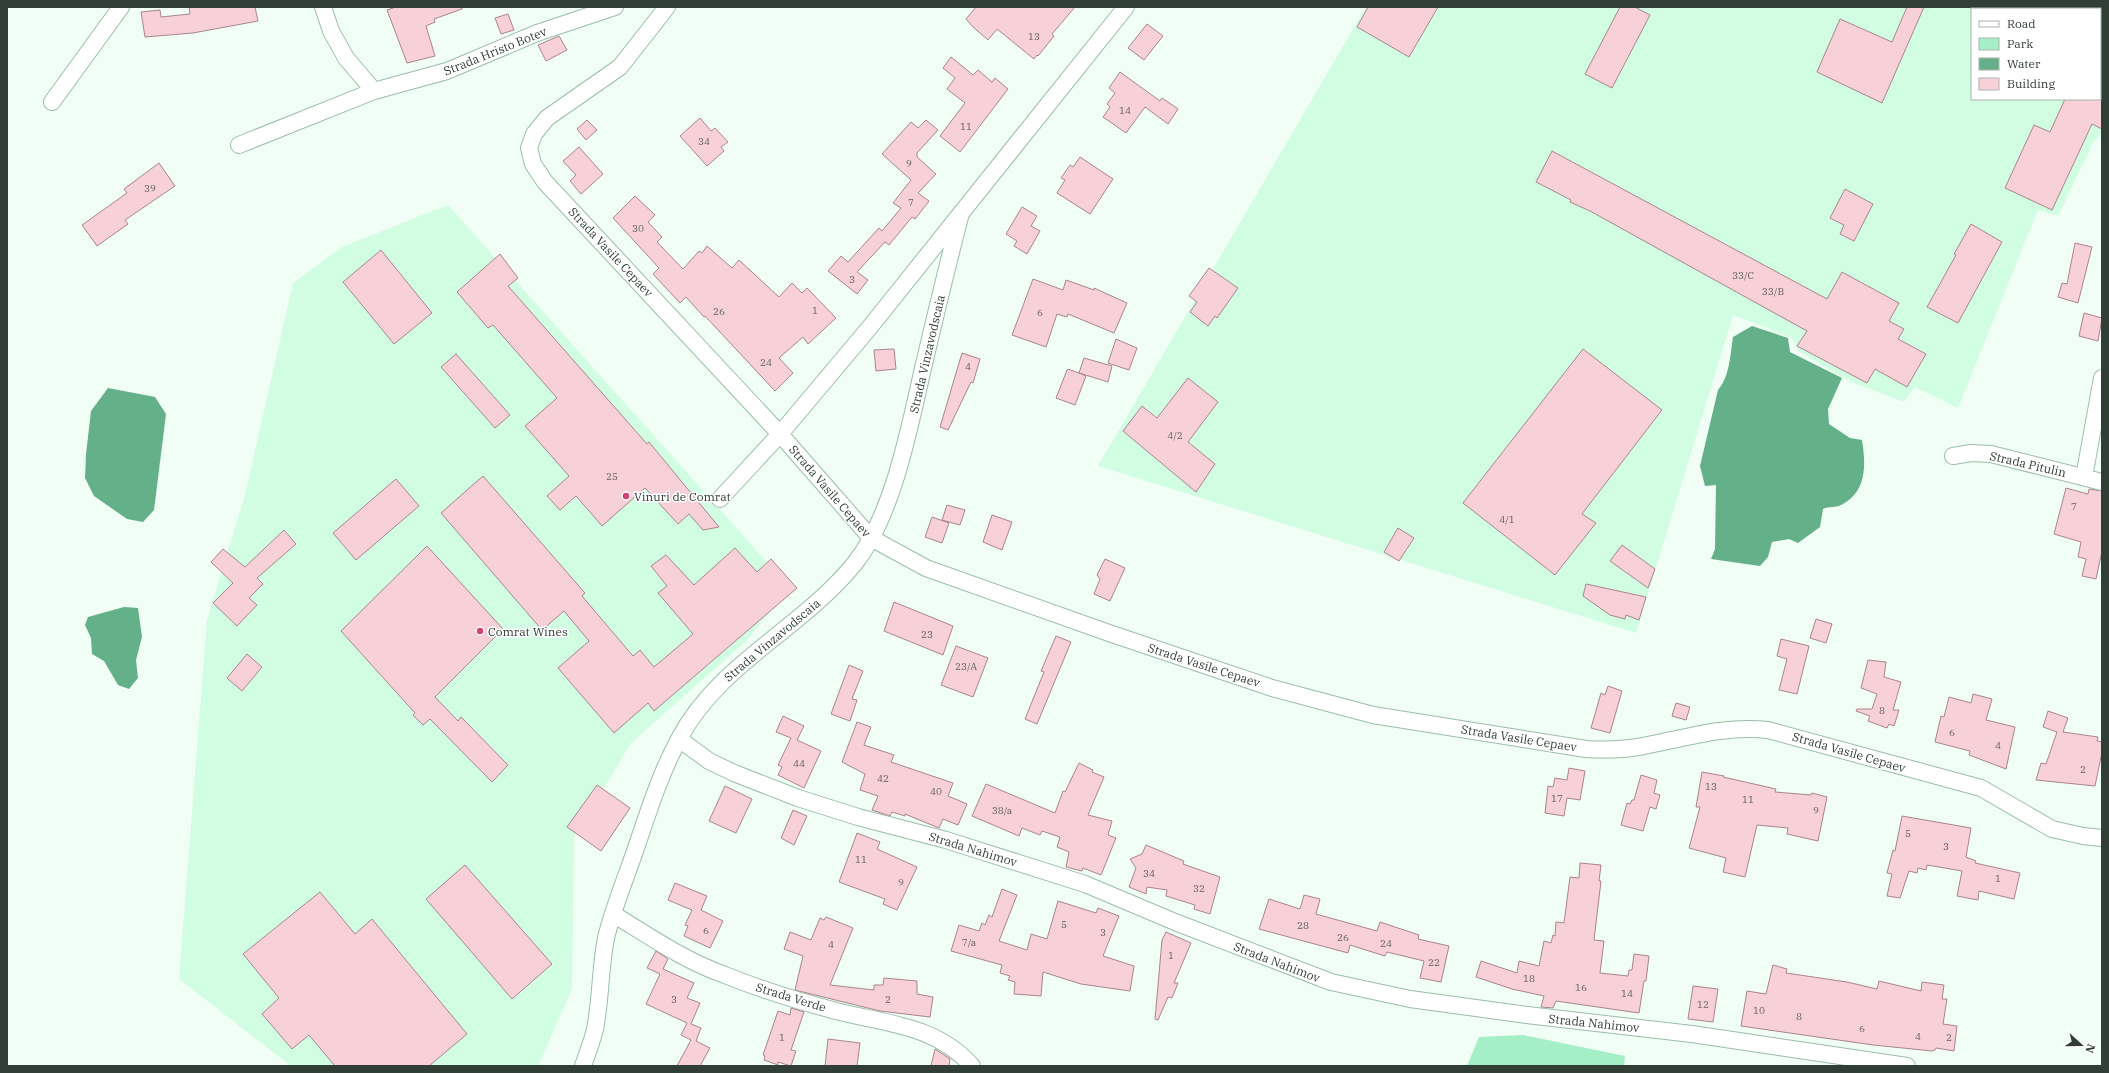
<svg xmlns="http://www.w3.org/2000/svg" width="2109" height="1073" font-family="'IBM Plex Serif',serif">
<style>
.built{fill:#d1fde3;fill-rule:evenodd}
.green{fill:#a5efc6}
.water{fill:#64b088}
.building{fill:#f8d0d8;stroke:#a9848c}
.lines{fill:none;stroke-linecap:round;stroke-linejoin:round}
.minor-casing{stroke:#9bbda9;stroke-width:18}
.minor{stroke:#fff;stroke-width:16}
.poi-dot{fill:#d14473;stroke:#fff;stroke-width:1.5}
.labels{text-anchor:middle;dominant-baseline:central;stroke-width:3;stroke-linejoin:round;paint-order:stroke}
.number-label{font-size:10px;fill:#62625e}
.street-label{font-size:12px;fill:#303e36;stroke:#fff}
.poi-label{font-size:12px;fill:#303e36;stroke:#fff;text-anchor:start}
</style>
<rect width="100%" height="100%" fill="#f0fef5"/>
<path class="built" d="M 1366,7 L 2102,7 L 2102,134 L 2094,141 L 2058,216 L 2038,210 L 1958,408 L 1915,387 L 1904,402 L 1849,381 L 1798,351 L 1792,338 L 1733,315 L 1636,633 L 1098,466 ZM 1972,9 L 2100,9 L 2100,99 L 1972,99 Z
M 448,205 L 790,588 L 745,642 L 631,743 L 574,837 L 572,989 L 538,1066 L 291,1066 L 179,979 L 207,620 L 245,495 L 293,283 L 342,247 Z"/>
<path class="green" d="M 1523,1035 L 1625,1056 L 1624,1066 L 1467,1066 L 1479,1037 Z"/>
<path class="water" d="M 1752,326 L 1788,338 L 1790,352 L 1842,378 L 1828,409 L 1829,424 L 1850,438 L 1862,440 C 1866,465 1867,492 1841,505 C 1835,508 1829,506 1823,509 L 1820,527 L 1798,543 L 1789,539 L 1772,542 L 1768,557 L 1760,566 L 1711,559 L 1715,549 L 1716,485 L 1705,486 L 1700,466 L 1718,390 C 1730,376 1730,355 1733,337 Z
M 108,388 L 155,397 L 166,414 L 154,510 L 143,522 L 127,519 L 94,496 L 85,478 L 86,454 L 91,411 Z
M 124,607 L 138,608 L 142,637 L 136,660 L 138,678 L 129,689 L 118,685 L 104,661 L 92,654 L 91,638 L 85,625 L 88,617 Z"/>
<path class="building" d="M 189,7 L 255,7 L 258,21 L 193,33 L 145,37 L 141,12 L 160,10 L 161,17 L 190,14 Z
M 396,7 L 462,7 L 462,9 L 434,19 L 435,22 L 426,26 L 435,56 L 407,63 L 387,10 Z
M 976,7 L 1075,7 L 1052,34 L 1054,36 L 1038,56 L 1037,55 L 1034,59 L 997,29 L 988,40 L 973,27 L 966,19 Z
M 1368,7 L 1438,7 L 1409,57 L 1357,27 Z
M 1620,7 L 1635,7 L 1650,15 L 1612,88 L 1585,74 Z
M 1907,7 L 1924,7 L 1882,103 L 1817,72 L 1840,19 L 1892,42 Z
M 508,14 L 514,30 L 501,34 L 495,18 Z
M 1147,24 L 1163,36 L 1144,60 L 1128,48 Z
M 559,36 L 567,50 L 546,61 L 538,45 Z
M 951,57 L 973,75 L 978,70 L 992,82 L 995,78 L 1008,89 L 960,152 L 940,136 L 965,103 L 947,89 L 955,78 L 943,68 Z
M 1120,72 L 1160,101 L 1162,98 L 1178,109 L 1168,124 L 1145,107 L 1126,133 L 1103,117 L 1110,107 L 1107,104 L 1115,93 L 1109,88 Z
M 2065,99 L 2102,99 L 2102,129 L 2092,124 L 2052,210 L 2005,188 L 2034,125 L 2050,132 Z
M 700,118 L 711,131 L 715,128 L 728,142 L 721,147 L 724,151 L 707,166 L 680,136 Z
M 587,120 L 597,130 L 586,140 L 577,129 Z
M 926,120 L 938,130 L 917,153 L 917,157 L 936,174 L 918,193 L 929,201 L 915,219 L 912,217 L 889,245 L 885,242 L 857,272 L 868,280 L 857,294 L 828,271 L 841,256 L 848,262 L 879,228 L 882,231 L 901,208 L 893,203 L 911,180 L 882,154 L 911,122 L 918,128 Z
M 579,147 L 603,174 L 581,194 L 570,181 L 576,175 L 563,161 Z
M 1552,151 L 1827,299 L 1842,272 L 1899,303 L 1889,321 L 1904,329 L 1898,339 L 1926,354 L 1907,387 L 1875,369 L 1867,383 L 1797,346 L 1807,331 L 1590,211 L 1570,202 L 1571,200 L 1536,182 Z
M 1080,157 L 1113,179 L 1090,214 L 1057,193 L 1065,180 L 1061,178 L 1070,165 L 1073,167 Z
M 159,163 L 175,186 L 125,220 L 128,224 L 97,246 L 82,225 L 127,193 L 124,189 Z
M 1845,189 L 1873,204 L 1854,241 L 1840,234 L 1844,225 L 1830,218 Z
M 635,196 L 655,215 L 648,222 L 662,237 L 657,242 L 683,269 L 699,251 L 702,253 L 707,246 L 732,268 L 739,260 L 779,297 L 792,283 L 802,293 L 807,288 L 836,318 L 808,344 L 803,337 L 779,358 L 793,373 L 775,391 L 705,316 L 704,317 L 686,297 L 680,303 L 653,274 L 659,268 L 613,218 Z
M 1022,207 L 1037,216 L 1031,226 L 1040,231 L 1027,254 L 1014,246 L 1017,241 L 1006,234 Z
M 1971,224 L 2002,242 L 1958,323 L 1927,307 L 1956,255 L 1954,254 Z
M 2075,243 L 2092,247 L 2078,303 L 2058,297 L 2062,283 L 2067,284 Z
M 381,250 L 432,313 L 394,344 L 343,282 Z
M 500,254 L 518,278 L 508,286 L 647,444 L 649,442 L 719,527 L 703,530 L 689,514 L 678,524 L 645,488 L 602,526 L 576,496 L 560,510 L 547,496 L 569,476 L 525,426 L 557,398 L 493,325 L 488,328 L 457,292 Z
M 1209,268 L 1238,288 L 1217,318 L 1215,316 L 1208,326 L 1190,312 L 1197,302 L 1189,296 Z
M 1033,279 L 1063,290 L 1066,280 L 1094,290 L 1094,288 L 1127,303 L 1114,333 L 1068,314 L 1067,317 L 1057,314 L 1046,347 L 1012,335 Z
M 2084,313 L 2102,318 L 2098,341 L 2079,336 Z
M 1116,339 L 1137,348 L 1129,370 L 1108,363 Z
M 894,349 L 896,369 L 876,371 L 874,350 Z
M 1583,349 L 1662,410 L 1582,514 L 1596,523 L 1555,575 L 1463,503 Z
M 962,353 L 980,359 L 973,383 L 971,382 L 948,430 L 940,427 Z
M 456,354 L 510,415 L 495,428 L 441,367 Z
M 1084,358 L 1112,366 L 1108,382 L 1079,373 L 1086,376 L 1075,405 L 1056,398 L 1067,370 L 1068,369 L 1079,373 Z
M 1188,378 L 1218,402 L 1188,442 L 1215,464 L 1196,492 L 1123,431 L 1142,406 L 1157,418 Z
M 483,476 L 585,593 L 582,596 L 633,656 L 640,650 L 654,667 L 693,634 L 658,593 L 667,586 L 651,566 L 666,555 L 694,585 L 735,548 L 757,572 L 771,559 L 797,588 L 654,711 L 648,703 L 614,733 L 558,668 L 589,641 L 564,611 L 542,630 L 441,513 Z
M 396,479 L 419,506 L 356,560 L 333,533 Z
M 2066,488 L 2088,494 L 2089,489 L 2102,491 L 2102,551 L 2096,579 L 2082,576 L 2086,559 L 2078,557 L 2081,542 L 2054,534 Z
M 947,505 L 965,510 L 960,525 L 942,520 Z
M 992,515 L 1012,522 L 1002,550 L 983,542 Z
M 932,517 L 949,523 L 942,543 L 925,537 Z
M 1398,528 L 1414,538 L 1399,561 L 1384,552 Z
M 284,530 L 296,544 L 257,578 L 263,584 L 249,598 L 257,605 L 237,626 L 213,603 L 233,583 L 211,562 L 223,549 L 245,567 Z
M 1622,545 L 1655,569 L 1648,588 L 1610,561 Z
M 427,546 L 503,629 L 435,697 L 458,721 L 461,717 L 508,765 L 492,782 L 430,719 L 423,725 L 413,715 L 415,713 L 341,631 Z
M 1105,559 L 1125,568 L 1110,601 L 1094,594 L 1100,579 L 1097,575 Z
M 1586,584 L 1646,597 L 1639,620 L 1626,615 L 1625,619 L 1610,615 L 1583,596 Z
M 894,602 L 953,626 L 943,655 L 884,631 Z
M 1816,619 L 1832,624 L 1826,643 L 1810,638 Z
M 1056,636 L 1071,642 L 1037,724 L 1025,719 L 1044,672 L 1041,671 Z
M 1781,639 L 1809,646 L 1797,694 L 1779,690 L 1787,659 L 1777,656 Z
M 956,646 L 988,658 L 973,697 L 941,685 Z
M 247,654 L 262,667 L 242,691 L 227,678 Z
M 1868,660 L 1886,662 L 1884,677 L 1901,682 L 1893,710 L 1899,710 L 1894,726 L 1889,724 L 1887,728 L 1868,721 L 1870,716 L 1856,711 L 1857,709 L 1872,709 L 1877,694 L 1861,688 Z
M 849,665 L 863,671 L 852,699 L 857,700 L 850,721 L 831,714 Z
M 1608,686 L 1622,691 L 1610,733 L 1591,728 L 1601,693 L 1605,695 Z
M 1973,694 L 1992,699 L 1986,720 L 2015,727 L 2006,769 L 1969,755 L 1970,751 L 1935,742 L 1941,716 L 1944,717 L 1949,697 L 1971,703 Z
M 1676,703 L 1690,707 L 1686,720 L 1672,716 Z
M 2048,711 L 2068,718 L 2063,732 L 2098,737 L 2097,741 L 2102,742 L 2102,752 L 2095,786 L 2036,780 L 2041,763 L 2046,764 L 2057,732 L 2043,727 Z
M 783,716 L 804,726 L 797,740 L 821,751 L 804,788 L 778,775 L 782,767 L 778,765 L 791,738 L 776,732 Z
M 857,722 L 871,727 L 864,745 L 894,755 L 891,762 L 953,783 L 948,796 L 967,804 L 958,825 L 943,819 L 939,828 L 905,814 L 905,816 L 892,812 L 890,816 L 872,810 L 878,796 L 860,790 L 865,774 L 842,762 Z
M 1079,763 L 1093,770 L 1092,772 L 1104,777 L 1088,815 L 1112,821 L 1108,835 L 1116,838 L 1101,875 L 1083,868 L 1082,871 L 1066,867 L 1069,852 L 1057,847 L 1060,837 L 1042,831 L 1040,835 L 1022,828 L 1019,836 L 972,816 L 986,784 L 1055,813 L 1063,791 L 1065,792 Z
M 1569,768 L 1585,771 L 1580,800 L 1567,798 L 1564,816 L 1545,813 L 1548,786 L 1553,787 L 1555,778 L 1567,780 Z
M 1702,772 L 1724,776 L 1723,777 L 1776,789 L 1775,792 L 1811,795 L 1812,793 L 1827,797 L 1818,841 L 1787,834 L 1788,828 L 1757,825 L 1745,877 L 1723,872 L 1726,858 L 1689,848 L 1700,807 L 1696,807 Z
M 1641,775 L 1657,780 L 1654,793 L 1660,795 L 1656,809 L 1650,807 L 1643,831 L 1621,825 L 1627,803 L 1630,804 L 1632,800 L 1634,800 Z
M 597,785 L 630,808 L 601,851 L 567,827 Z
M 725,786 L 752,799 L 736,833 L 709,821 Z
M 793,810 L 807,816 L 794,845 L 781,838 Z
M 1902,816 L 1971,828 L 1966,857 L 1976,861 L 1975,863 L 2020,873 L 2014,899 L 1979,891 L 1978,900 L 1957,896 L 1962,871 L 1927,865 L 1926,870 L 1918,868 L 1917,873 L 1909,871 L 1900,898 L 1887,896 L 1892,874 L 1887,873 L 1893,850 L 1895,851 Z
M 857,833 L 880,842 L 877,849 L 917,867 L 897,910 L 883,904 L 885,899 L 839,882 Z
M 1146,845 L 1184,861 L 1183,864 L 1220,877 L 1210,914 L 1194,909 L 1195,905 L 1166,896 L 1167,890 L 1147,887 L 1146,894 L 1129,887 L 1136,868 L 1130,859 L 1142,854 Z
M 1580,863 L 1601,865 L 1599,881 L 1601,881 L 1594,940 L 1604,941 L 1600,973 L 1628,976 L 1629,970 L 1632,970 L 1634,954 L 1649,956 L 1646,981 L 1644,981 L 1639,1013 L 1556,1001 L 1553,1008 L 1541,1007 L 1544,996 L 1512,989 L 1476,977 L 1481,961 L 1517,973 L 1519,961 L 1539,966 L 1544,941 L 1551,943 L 1553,935 L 1555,936 L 1556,922 L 1564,923 L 1570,877 L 1579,878 Z
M 465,865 L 552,964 L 512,999 L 426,899 Z
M 675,883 L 707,896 L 701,910 L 723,921 L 710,948 L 684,936 L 688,926 L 685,925 L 692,910 L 668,900 Z
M 1002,889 L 1017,895 L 999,941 L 1027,950 L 1031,934 L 1047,939 L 1058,901 L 1096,913 L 1098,908 L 1119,916 L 1103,956 L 1134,966 L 1130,991 L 1081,984 L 1043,972 L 1041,996 L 1014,994 L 1015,982 L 1008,980 L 1010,976 L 1000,973 L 1002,965 L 951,951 L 959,925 L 979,931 L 982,923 L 985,925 L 989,915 L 992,917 Z
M 320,892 L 355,934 L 372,919 L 467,1034 L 429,1066 L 335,1066 L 309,1035 L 292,1049 L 262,1014 L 279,998 L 243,954 Z
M 1304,895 L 1320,899 L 1316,914 L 1377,931 L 1380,922 L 1419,935 L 1418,939 L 1449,946 L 1441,982 L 1420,978 L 1424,961 L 1387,952 L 1385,956 L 1350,945 L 1348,953 L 1259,929 L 1269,899 L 1300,909 Z
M 826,917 L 853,928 L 830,985 L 874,990 L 874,985 L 883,985 L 884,978 L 917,981 L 917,994 L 933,997 L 930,1017 L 880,1011 L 795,990 L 803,956 L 784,949 L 790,932 L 811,940 L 820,918 L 824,920 Z
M 1166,932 L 1191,943 L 1174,983 L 1178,983 L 1172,998 L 1168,997 L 1158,1020 L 1155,1019 L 1162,940 Z
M 656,951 L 668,959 L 663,969 L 694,983 L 687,998 L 700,1003 L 691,1024 L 701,1028 L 696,1041 L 710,1048 L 700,1066 L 677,1066 L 691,1040 L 681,1035 L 687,1023 L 646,1004 L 660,974 L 647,968 Z
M 1773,965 L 1787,969 L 1786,973 L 1847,982 L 1877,989 L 1879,981 L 1921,991 L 1922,982 L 1944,985 L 1942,999 L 1947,999 L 1943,1024 L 1957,1026 L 1954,1051 L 1936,1048 L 1935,1050 L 1932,1051 L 1873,1045 L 1741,1026 L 1747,991 L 1766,994 Z
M 1693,986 L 1718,989 L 1713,1022 L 1688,1019 Z
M 791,1008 L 804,1012 L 791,1050 L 796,1051 L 791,1066 L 778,1062 L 778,1065 L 764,1060 L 765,1056 L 763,1055 L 778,1011 L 790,1015 Z
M 828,1039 L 860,1043 L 857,1066 L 825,1066 Z
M 935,1049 L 950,1059 L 949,1066 L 931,1066 Z"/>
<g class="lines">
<g class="minor-casing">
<path id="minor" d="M 323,7 L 331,31 L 346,58 L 374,91
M 667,7 L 620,67 L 547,118 L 534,134 L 529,148 L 533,164 L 545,182 L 780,434 L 871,538 L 926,568 L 1109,633 L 1272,688 L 1373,715 L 1586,749 C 1603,750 1620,750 1638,747 C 1683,739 1722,725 1768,730 L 1981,788 L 2052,829 L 2083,836 L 2102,838
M 52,102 L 121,7
M 239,145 L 374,91 L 447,71 L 537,33 L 615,7
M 1953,456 L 1971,453 L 1991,454 L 2102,482
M 2084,477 L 2102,378
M 720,499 L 780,434 L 870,327 L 1126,7
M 679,739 L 709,761 L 734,773 L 798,798 L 858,817 L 946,840 L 1085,884 L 1175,922 L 1331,982 L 1410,999 L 1527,1015 L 1692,1034 L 1907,1066
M 613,914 C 649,936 685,961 725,975 C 762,990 801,1002 840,1012 C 889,1024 937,1026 972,1066
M 583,1066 C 587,1054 592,1042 595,1029 C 601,999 600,968 606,938 C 613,909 625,880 635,851 C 648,813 660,774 679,739 C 719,663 802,629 855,563 C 894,514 910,424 924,364 C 936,313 948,263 961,213"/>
</g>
<use href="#minor" class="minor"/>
</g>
<g class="poi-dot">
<circle cx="626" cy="496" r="4"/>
<circle cx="480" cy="631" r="4"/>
</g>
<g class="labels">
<g class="number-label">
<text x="1034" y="36">13</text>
<text x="1125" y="110">14</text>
<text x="966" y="126">11</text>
<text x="704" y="141">34</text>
<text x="909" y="163">9</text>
<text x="150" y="188">39</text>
<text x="911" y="202">7</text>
<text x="638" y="228">30</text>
<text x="1743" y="275">33/C</text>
<text x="852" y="279">3</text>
<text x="1773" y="291">33/B</text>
<text x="815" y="310">1</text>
<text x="719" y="311">26</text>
<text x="1040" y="312">6</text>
<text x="766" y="362">24</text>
<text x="968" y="366">4</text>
<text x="1175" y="435">4/2</text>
<text x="612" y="476">25</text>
<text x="2074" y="506">7</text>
<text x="1507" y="519">4/1</text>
<text x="927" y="634">23</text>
<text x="966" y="666">23/A</text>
<text x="1882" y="710">8</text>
<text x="1952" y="732">6</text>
<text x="1998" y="745">4</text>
<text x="799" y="763">44</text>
<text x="2083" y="769">2</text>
<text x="883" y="778">42</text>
<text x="1711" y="786">13</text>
<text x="936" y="791">40</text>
<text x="1557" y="798">17</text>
<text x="1748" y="799">11</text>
<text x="1002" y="810">38/a</text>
<text x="1816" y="810">9</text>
<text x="1908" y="833">5</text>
<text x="1946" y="846">3</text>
<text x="861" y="859">11</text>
<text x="1149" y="873">34</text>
<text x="1998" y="878">1</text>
<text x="901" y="882">9</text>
<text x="1199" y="888">32</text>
<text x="1064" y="924">5</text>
<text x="1303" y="925">28</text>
<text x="706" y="930">6</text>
<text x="1103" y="932">3</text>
<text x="1343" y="937">26</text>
<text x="969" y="942">7/a</text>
<text x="1386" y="943">24</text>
<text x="831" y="944">4</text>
<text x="1171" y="955">1</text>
<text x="1434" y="962">22</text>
<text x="1529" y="978">18</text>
<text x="1581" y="987">16</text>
<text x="1627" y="993">14</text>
<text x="674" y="999">3</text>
<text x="888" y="999">2</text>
<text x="1703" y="1004">12</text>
<text x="1759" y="1010">10</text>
<text x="1799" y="1016">8</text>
<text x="1862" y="1028">6</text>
<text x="1918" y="1036">4</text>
<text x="782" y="1037">1</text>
<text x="1949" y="1037">2</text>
</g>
<g class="street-label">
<text transform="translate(495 51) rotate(-22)">Strada Hristo Botev</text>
<text transform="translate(611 252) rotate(47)">Strada Vasile Cepaev</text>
<text transform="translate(927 354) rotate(-77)">Strada Vinzavodscaia</text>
<text transform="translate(2028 464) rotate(13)">Strada Pitulin</text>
<text transform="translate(830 491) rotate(49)">Strada Vasile Cepaev</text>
<text transform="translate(772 640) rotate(-40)">Strada Vinzavodscaia</text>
<text transform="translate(1204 665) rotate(18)">Strada Vasile Cepaev</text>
<text transform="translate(1519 738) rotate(9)">Strada Vasile Cepaev</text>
<text transform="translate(1849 752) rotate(16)">Strada Vasile Cepaev</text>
<text transform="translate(973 849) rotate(17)">Strada Nahimov</text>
<text transform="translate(1277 962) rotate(21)">Strada Nahimov</text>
<text transform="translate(791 997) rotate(17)">Strada Verde</text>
<text transform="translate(1594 1023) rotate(6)">Strada Nahimov</text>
</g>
<g class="poi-label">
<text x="634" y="496">Vinuri de Comrat</text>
<text x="488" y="631">Comrat Wines</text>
</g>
</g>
<rect width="2109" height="1073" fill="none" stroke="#303e36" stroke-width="16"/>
<rect x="1971" y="8" width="130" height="92" fill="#ffffff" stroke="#acb2af"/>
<rect x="1979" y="21" width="20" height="6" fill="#ffffff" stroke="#acb2af"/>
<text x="2007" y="28" font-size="12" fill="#303e36">Road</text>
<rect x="1979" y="38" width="20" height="12" fill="#a5efc6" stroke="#acb2af"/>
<text x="2007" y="48" font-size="12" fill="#303e36">Park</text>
<rect x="1979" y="58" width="20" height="12" fill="#64b088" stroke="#acb2af"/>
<text x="2007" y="68" font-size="12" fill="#303e36">Water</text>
<rect x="1979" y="78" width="20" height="12" fill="#f8d0d8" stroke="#acb2af"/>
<text x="2007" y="88" font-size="12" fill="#303e36">Building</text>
<g transform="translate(2081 1045) rotate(111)" stroke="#ffffff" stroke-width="3" paint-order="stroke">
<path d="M0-3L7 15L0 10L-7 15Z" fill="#303e36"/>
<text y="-6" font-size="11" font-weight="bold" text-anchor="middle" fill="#303e36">N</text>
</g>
</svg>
